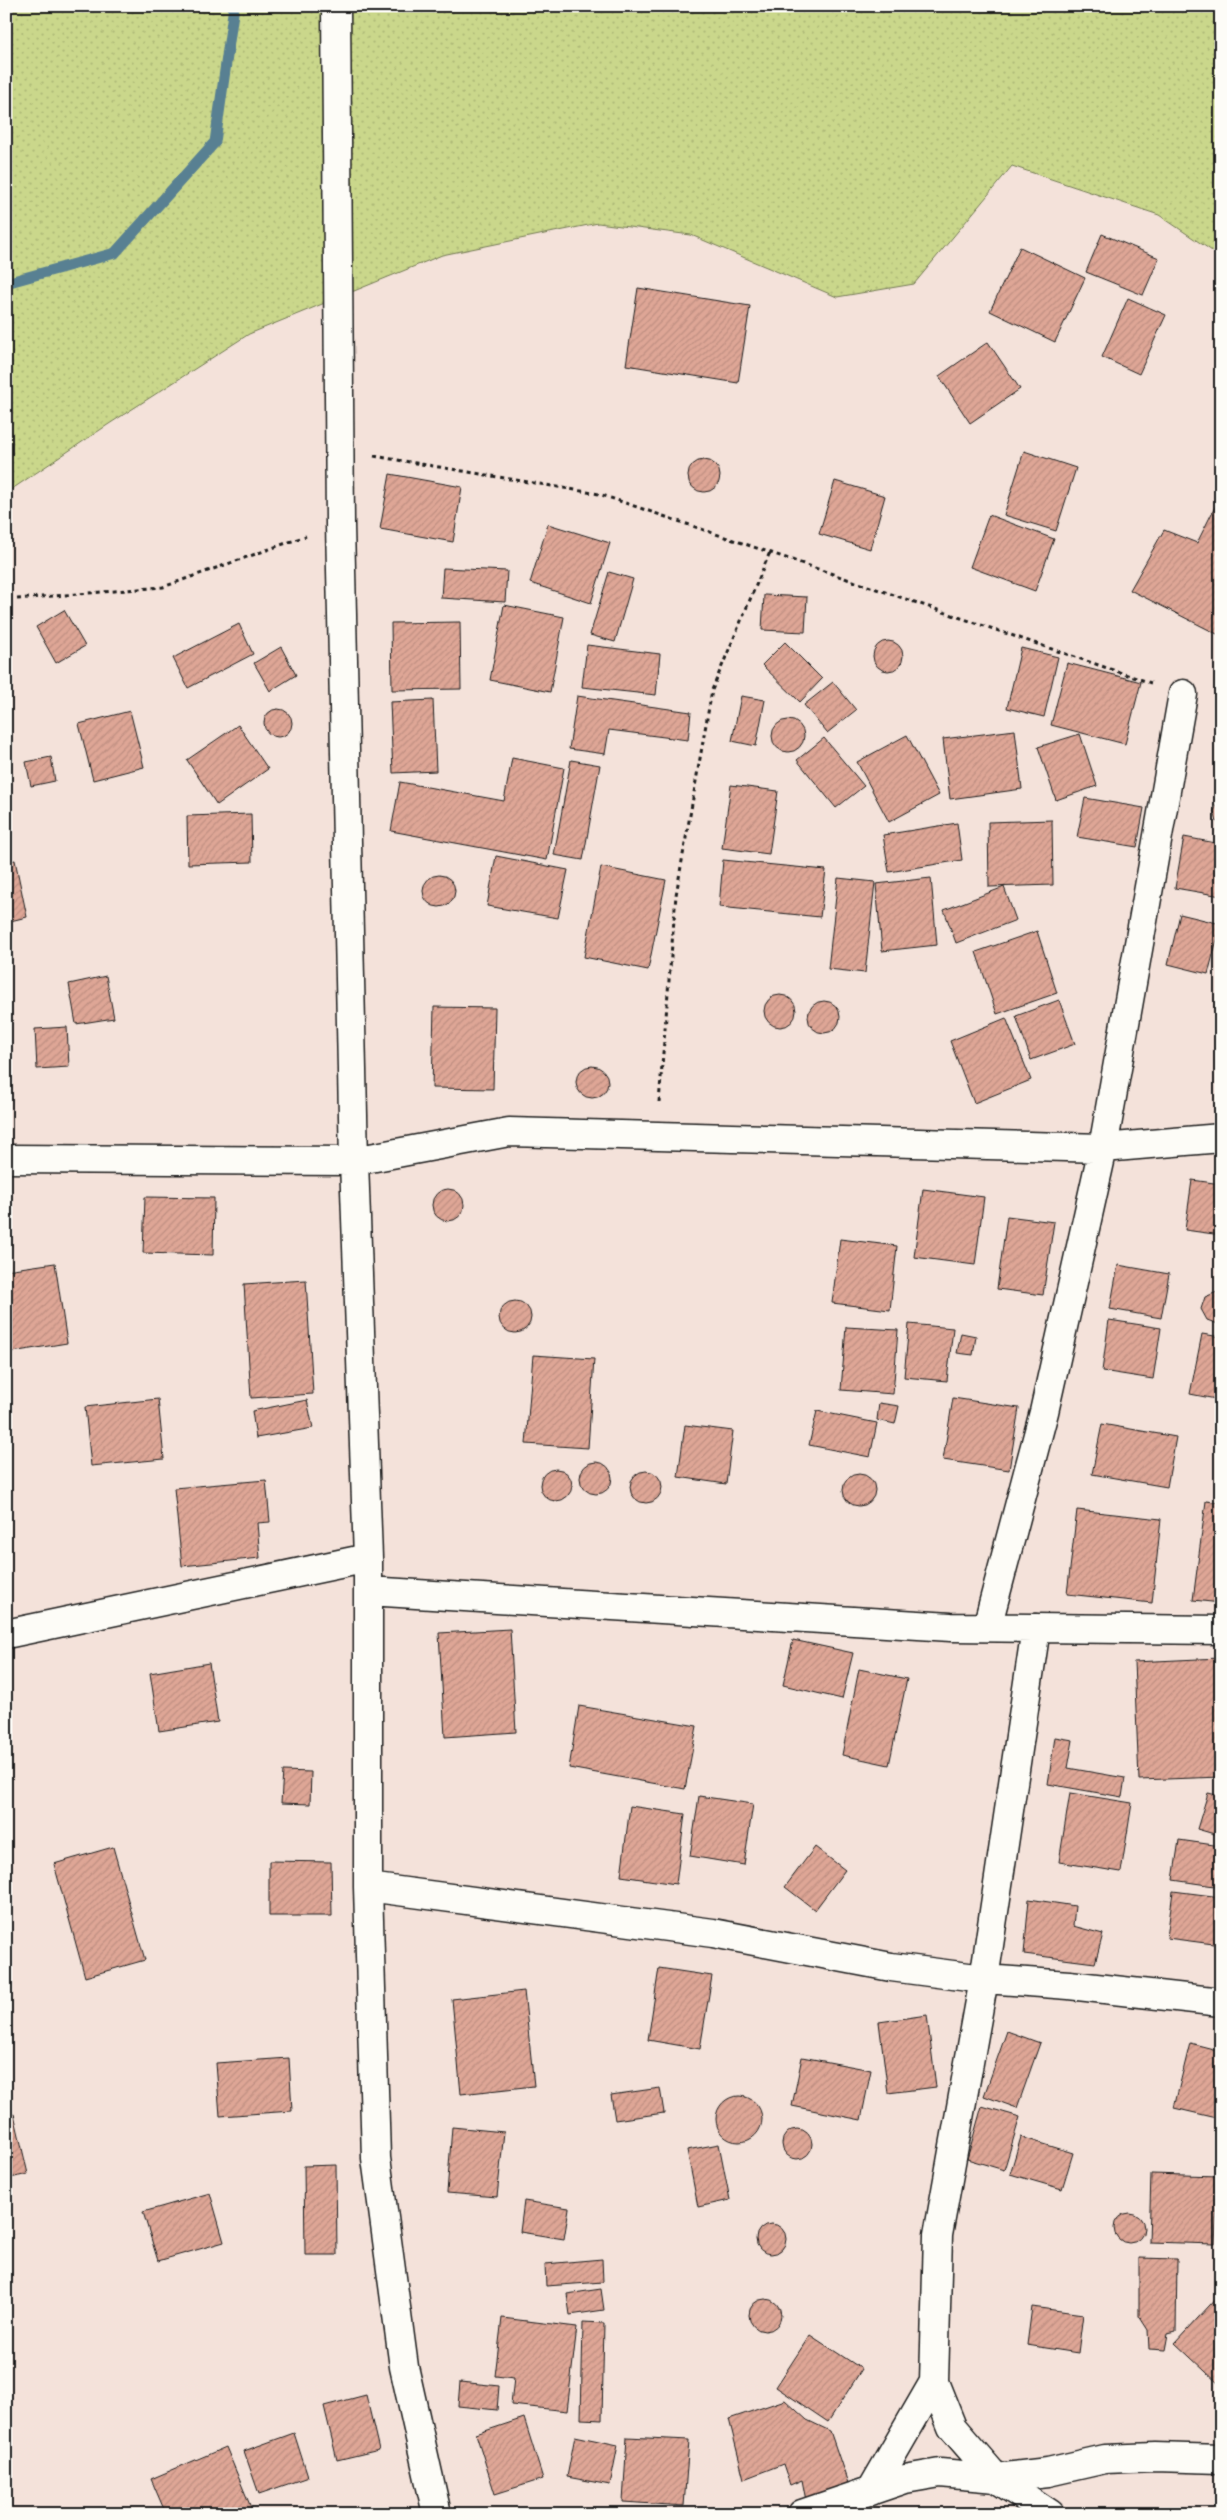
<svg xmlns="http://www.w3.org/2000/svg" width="1227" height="2520" font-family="Caveat,sans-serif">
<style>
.grass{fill:url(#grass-dots);stroke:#737a54}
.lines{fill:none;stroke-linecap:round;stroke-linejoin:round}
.stream{stroke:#588092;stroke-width:11}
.building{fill:url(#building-hatch);stroke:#1c1c1c}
.minor-casing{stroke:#1c1c1c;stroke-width:31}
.path{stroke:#1c1c1c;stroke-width:3;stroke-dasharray:4 4;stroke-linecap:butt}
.minor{stroke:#fdfcf7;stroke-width:28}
</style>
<defs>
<pattern id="grass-dots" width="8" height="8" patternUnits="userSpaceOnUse" patternTransform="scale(1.25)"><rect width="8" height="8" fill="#cad78b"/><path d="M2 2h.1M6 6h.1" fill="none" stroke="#adb877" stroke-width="1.8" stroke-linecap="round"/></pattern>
<pattern id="building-hatch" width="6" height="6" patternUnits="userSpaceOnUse" patternTransform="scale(1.25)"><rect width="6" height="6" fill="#dea696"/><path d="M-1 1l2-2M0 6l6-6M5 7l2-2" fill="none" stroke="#be8e81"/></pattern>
</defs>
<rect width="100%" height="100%" fill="#f4e2da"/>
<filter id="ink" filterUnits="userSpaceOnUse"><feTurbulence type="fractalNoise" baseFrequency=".02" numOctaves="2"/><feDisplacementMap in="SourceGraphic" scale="10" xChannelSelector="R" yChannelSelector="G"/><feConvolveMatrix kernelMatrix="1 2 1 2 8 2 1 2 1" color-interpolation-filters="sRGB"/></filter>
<g filter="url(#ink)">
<path class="grass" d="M 6,6 L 1221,6 L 1221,257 L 1159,215 L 1012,166 L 914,284 L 837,297 L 691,235 L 598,223 L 442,255 L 249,334 L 109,424 L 6,493 Z"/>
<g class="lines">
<path class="stream" d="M 6,283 L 115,253 L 215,142 L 234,6"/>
</g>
<path class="building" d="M 1102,234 L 1159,258 L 1143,295 L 1086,272 Z
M 1020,247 L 1085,278 L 1055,342 L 990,311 Z
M 638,288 L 750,306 L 738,383 L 626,365 Z
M 1128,298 L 1166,315 L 1139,374 L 1102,357 Z
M 988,342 L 1020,389 L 970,423 L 939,376 Z
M 1024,451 L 1076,468 L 1056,531 L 1004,515 Z
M688 476a16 16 0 1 1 32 0a16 16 0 1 1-32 0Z
M 390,474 L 462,487 L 453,542 L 380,529 Z
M 835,481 L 885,496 L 870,549 L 819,534 Z
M 1219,499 L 1221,499 L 1221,636 L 1130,590 L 1164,530 L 1197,543 Z
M 989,515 L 1054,539 L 1035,591 L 970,567 Z
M 548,524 L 610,543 L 591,603 L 530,583 Z
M 443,568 L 507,571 L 505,602 L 441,598 Z
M 609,572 L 633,579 L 615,642 L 590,635 Z
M 764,595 L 807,597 L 805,632 L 762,630 Z
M 504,605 L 564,617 L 550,692 L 490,680 Z
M 64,610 L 85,646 L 56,663 L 36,627 Z
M 460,622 L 461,689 L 392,690 L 391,623 Z
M 239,624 L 253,654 L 188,688 L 173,658 Z
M873 656a15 15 0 1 1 30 0a15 15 0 1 1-30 0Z
M 785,642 L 822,679 L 800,702 L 762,665 Z
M 587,645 L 660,654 L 656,695 L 582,687 Z
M 281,647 L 296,675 L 270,691 L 254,663 Z
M 1021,648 L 1058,657 L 1044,717 L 1007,708 Z
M 1067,663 L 1141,682 L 1125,744 L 1051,725 Z
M 833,682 L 856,710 L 827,733 L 804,705 Z
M 577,696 L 691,712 L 688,740 L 609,730 L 605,754 L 569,749 Z
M 741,696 L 765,700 L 756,746 L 732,741 Z
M 433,700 L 436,771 L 393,773 L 390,702 Z
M264 723a14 14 0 1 1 28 0a14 14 0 1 1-28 0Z
M 130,711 L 144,767 L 93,780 L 79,724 Z
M772 736a16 16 0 1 1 32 0a16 16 0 1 1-32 0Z
M 238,725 L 268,769 L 217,805 L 187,760 Z
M 1015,730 L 1022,789 L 950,799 L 943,739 Z
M 1080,734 L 1097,786 L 1056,800 L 1038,747 Z
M 907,735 L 939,795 L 889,822 L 857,762 Z
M 824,738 L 864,786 L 836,808 L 797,760 Z
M 51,757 L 55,781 L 31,786 L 26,762 Z
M 512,758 L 564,768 L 547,860 L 391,831 L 400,782 L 504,801 Z
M 571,760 L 600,765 L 583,860 L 554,855 Z
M 731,785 L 778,791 L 769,854 L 722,848 Z
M 1085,798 L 1144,808 L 1137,847 L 1077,837 Z
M 1219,800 L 1221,800 L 1221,825 L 1217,822 L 1214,811 Z
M 251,814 L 252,862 L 188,864 L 187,816 Z
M 1052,820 L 1053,885 L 989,887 L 988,822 Z
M 957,823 L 962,860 L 889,872 L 883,835 Z
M 1184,837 L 1221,844 L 1221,896 L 1175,888 Z
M 496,856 L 568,870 L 558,918 L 487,906 Z
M 15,860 L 27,917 L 6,922 L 6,862 Z
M 723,860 L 826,870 L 820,917 L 719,907 Z
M 601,867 L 666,880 L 648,970 L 584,957 Z
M423 891a16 16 0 1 1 32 0a16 16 0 1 1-32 0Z
M 838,878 L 875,882 L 865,973 L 828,969 Z
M 931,878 L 937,945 L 882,951 L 876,884 Z
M 1004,887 L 1016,920 L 956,943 L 944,910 Z
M 1180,914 L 1221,924 L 1208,974 L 1168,964 Z
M 1037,931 L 1057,993 L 997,1014 L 976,952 Z
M 106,976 L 114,1018 L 76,1024 L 69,984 Z
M764 1011a16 16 0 1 1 32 0a16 16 0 1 1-32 0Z
M 1059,1000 L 1075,1044 L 1031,1060 L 1016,1016 Z
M808 1017a16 16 0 1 1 32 0a16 16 0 1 1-32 0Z
M 434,1007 L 495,1008 L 493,1089 L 432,1088 Z
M 1006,1018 L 1031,1080 L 974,1103 L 950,1041 Z
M 67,1027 L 69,1067 L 37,1069 L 35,1029 Z
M576 1082a16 16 0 1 1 32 0a16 16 0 1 1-32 0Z
M 1192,1180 L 1221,1184 L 1221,1235 L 1185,1230 Z
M432 1205a16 16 0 1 1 32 0a16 16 0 1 1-32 0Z
M 923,1189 L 984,1197 L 975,1265 L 914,1257 Z
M 145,1197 L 214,1198 L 213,1255 L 143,1253 Z
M 1007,1216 L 1054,1222 L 1043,1295 L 997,1289 Z
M 840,1239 L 897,1246 L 890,1310 L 832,1303 Z
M 55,1263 L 67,1343 L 6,1353 L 6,1270 Z
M 1118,1265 L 1169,1274 L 1161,1318 L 1110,1309 Z
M 306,1280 L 313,1394 L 251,1398 L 244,1284 Z
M 1217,1292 L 1221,1292 L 1221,1324 L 1218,1324 L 1207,1320 L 1201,1309 L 1205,1297 Z
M499 1317a16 16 0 1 1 32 0a16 16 0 1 1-32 0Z
M 1109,1320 L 1161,1328 L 1153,1379 L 1102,1371 Z
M 909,1324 L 953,1328 L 947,1381 L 904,1377 Z
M 846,1327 L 898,1330 L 893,1394 L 841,1390 Z
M 961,1333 L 976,1336 L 973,1355 L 957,1353 Z
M 1202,1334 L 1221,1337 L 1221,1400 L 1190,1394 Z
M 533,1355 L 594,1359 L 588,1448 L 526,1444 Z
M 953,1398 L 1019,1408 L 1009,1470 L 943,1460 Z
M 158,1399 L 164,1459 L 91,1466 L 85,1407 Z
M 307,1400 L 313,1428 L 256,1438 L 252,1411 Z
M 879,1403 L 899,1406 L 895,1424 L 877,1420 Z
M 817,1411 L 877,1423 L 870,1457 L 809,1445 Z
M 1102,1424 L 1176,1437 L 1167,1487 L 1092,1474 Z
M 685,1425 L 733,1431 L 726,1484 L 678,1477 Z
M580 1478a16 16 0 1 1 32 0a16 16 0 1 1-32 0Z
M540 1485a16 16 0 1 1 32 0a16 16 0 1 1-32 0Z
M630 1487a16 16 0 1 1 32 0a16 16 0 1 1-32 0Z
M843 1490a16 16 0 1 1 32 0a16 16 0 1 1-32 0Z
M 266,1480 L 270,1522 L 257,1523 L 260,1558 L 182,1566 L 174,1488 Z
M 1206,1501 L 1221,1503 L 1221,1603 L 1193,1600 Z
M 1077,1510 L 1161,1519 L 1152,1603 L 1067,1594 Z
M 510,1629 L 516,1732 L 445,1737 L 439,1633 Z
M 793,1640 L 853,1653 L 842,1699 L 783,1685 Z
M 1220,1658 L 1221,1777 L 1139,1780 L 1134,1662 Z
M 209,1663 L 218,1722 L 159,1731 L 150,1673 Z
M 859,1669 L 907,1679 L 889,1765 L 842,1755 Z
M 579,1706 L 697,1726 L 685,1789 L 569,1768 Z
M 1055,1737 L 1073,1740 L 1068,1768 L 1125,1778 L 1122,1797 L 1048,1784 Z
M 283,1771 L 311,1772 L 310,1804 L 281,1803 Z
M 1070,1793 L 1132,1803 L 1121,1872 L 1059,1862 Z
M 1208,1793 L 1221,1796 L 1221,1836 L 1197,1829 Z
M 699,1796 L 753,1804 L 744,1865 L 690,1856 Z
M 630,1806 L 685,1814 L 676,1884 L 621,1876 Z
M 1179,1840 L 1221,1846 L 1221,1887 L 1173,1880 Z
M 113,1847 L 145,1960 L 85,1977 L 54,1864 Z
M 815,1847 L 845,1870 L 815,1910 L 785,1887 Z
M 269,1861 L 331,1862 L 332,1916 L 269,1916 Z
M 1173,1891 L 1221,1897 L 1221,1945 L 1167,1938 Z
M 1029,1899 L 1075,1906 L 1073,1926 L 1103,1934 L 1095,1963 L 1024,1954 Z
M 659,1968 L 712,1976 L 700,2049 L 648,2040 Z
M 524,1991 L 534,2086 L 461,2094 L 452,1999 Z
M 927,2015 L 936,2087 L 888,2093 L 879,2022 Z
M 1007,2031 L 1040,2043 L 1017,2108 L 984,2096 Z
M 1190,2043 L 1221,2051 L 1221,2119 L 1174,2108 Z
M 802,2057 L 871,2070 L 861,2120 L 792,2106 Z
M 289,2058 L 292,2111 L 220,2116 L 216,2063 Z
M 660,2088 L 664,2113 L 615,2120 L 611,2095 Z
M716 2119a23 23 0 1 1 46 0a23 23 0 1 1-46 0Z
M 982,2106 L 1020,2117 L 1004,2170 L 967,2159 Z
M 14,2114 L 28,2174 L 6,2179 L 6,2116 Z
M 452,2127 L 504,2132 L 497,2197 L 447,2193 Z
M782 2144a15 15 0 1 1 30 0a15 15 0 1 1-30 0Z
M 1021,2137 L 1073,2153 L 1062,2189 L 1010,2174 Z
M 719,2144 L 730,2200 L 698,2207 L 687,2150 Z
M 336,2165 L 337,2255 L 305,2255 L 304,2166 Z
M 1151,2174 L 1218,2176 L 1215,2244 L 1149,2242 Z
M 210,2193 L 224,2242 L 158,2261 L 143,2212 Z
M 524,2201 L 569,2208 L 564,2239 L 520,2232 Z
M1114 2228a15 15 0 1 1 30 0a15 15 0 1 1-30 0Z
M756 2239a15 15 0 1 1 30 0a15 15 0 1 1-30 0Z
M 1139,2258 L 1177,2259 L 1176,2332 L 1168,2334 L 1165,2350 L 1149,2349 L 1148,2330 L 1139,2316 Z
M 602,2259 L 603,2282 L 546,2286 L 545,2264 Z
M 601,2289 L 604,2310 L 570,2315 L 567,2294 Z
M 1221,2293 L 1221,2383 L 1220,2385 L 1175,2343 Z
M749 2315a16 16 0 1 1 32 0a16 16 0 1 1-32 0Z
M 1032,2307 L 1083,2314 L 1078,2353 L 1027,2345 Z
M 502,2318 L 577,2327 L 567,2411 L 511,2405 L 514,2378 L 495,2376 Z
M 583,2322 L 604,2323 L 602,2420 L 581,2419 Z
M 810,2335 L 862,2369 L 828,2422 L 776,2387 Z
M 460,2382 L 499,2386 L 497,2410 L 458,2406 Z
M 366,2395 L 379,2450 L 337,2460 L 324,2406 Z
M 785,2400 L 807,2420 L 830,2431 L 851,2492 L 807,2506 L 802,2480 L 790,2485 L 783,2464 L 744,2479 L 729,2419 Z
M 524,2418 L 543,2479 L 495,2494 L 476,2434 Z
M 294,2433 L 308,2477 L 259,2494 L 244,2451 Z
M 575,2436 L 618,2445 L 610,2485 L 567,2477 Z
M 627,2437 L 689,2440 L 684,2506 L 623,2502 Z
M 226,2447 L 252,2510 L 243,2514 L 166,2514 L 151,2479 Z
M 377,2508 L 378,2514 L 353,2514 Z"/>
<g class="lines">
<g class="minor-casing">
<path id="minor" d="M 336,6 L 340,524 L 354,1161 L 368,1558 L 368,1887 L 376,2158 L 404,2367 L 437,2514
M 6,1159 L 354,1161 L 509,1132 L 1103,1148 L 1221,1138
M 368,1591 L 951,1627 L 1221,1630
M 987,1627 L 1044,1412 L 1103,1148 L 1183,694
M 1036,1628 L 984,1979 L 938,2235 L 934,2382 L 952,2427 L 996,2478 L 1050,2514
M 6,1634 L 368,1558
M 368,1887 L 713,1933 L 891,1967 L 984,1979 L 1069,1985 L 1221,2002
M 871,2491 L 934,2382
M 802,2514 L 905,2479 L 940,2473 L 996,2478 L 1048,2472 L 1105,2459 L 1155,2457 L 1221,2459"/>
</g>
<path class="path" d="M 374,456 L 599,494 L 1151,683
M 17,599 L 163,587 L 306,536
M 659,1102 L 676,895 L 712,690 L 770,552"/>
<use href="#minor" class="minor"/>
</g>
</g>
<rect width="1227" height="2520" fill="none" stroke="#fdfcf7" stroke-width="25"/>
<rect x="12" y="12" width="1202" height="2495" fill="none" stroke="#1c1c1c" stroke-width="2" filter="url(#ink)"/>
</svg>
